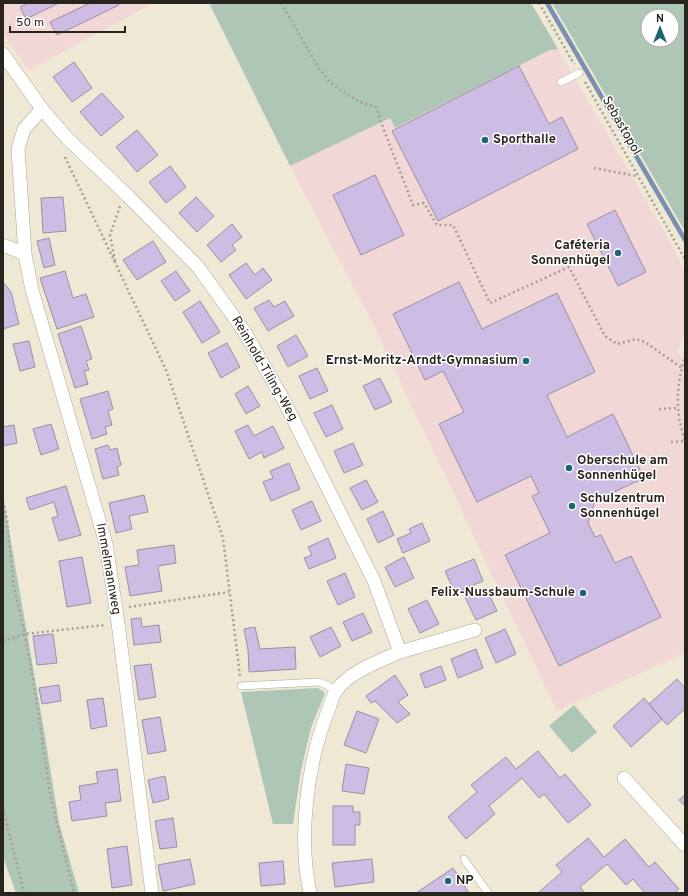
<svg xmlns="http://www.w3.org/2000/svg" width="688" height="896" font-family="Overpass,sans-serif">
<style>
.education{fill:#f2d7d7}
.green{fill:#aec6b6;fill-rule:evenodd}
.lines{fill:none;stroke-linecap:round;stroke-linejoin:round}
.stream{stroke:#7990b1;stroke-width:4.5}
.building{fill:#cdbce3;stroke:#9891a2}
.lane-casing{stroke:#ada896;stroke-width:8}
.street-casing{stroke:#ada896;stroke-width:14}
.path{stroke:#a49f91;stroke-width:2.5;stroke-dasharray:2 3;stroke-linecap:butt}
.lane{stroke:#fff;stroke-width:7}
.street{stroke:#fff;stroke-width:13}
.poi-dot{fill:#1b6671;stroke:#fff;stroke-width:1.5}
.labels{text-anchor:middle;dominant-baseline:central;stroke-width:3;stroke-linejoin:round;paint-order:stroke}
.street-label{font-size:13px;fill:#27251e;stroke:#fff}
.poi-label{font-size:13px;font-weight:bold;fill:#27251e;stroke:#fff;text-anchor:start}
</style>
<rect width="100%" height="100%" fill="#eee8d5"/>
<path class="education" d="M 3,3 L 154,3 L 29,70 L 3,34 Z
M 558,49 L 677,254 L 685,274 L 685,330 L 678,352 L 685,360 L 685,653 L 557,711 L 371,320 L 290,166 L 390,118 L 395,128 L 550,50 Z"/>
<path class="green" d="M 209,3 L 531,3 L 558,49 L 550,50 L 395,128 L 390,118 L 290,166 Z
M 552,3 L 685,3 L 685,231 ZM 648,16 L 672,16 L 672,40 L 648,40 Z
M 3,497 L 43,724 L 59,823 L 79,893 L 16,893 L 3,857 Z
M 318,688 L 325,693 L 311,728 L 301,770 L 293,824 L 273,824 L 241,692 Z
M 574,705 L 597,732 L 572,753 L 549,726 Z"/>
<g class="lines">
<path class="stream" d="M 547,3 L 685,240"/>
</g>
<path class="building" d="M 28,3 L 59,3 L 26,19 L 20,7 Z
M 90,3 L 118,3 L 119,5 L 57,35 L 50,22 Z
M 74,62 L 92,88 L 72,102 L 53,77 Z
M 519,66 L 549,124 L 562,117 L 578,149 L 438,221 L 392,131 Z
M 102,93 L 124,117 L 101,136 L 80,112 Z
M 137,130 L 158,155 L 137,172 L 116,147 Z
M 170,166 L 186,187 L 166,203 L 149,182 Z
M 375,175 L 404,235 L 361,255 L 333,195 Z
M 63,197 L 66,231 L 43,233 L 41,198 Z
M 196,197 L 214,216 L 197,232 L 179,213 Z
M 615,210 L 646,272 L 618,286 L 587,224 Z
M 232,224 L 242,237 L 232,245 L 236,250 L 221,262 L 207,245 Z
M 49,238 L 55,265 L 44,268 L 37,241 Z
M 153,241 L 166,262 L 137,280 L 123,260 Z
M 246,263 L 255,275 L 263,268 L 272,280 L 246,299 L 229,275 Z
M 65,271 L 73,298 L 86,294 L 94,317 L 57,329 L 40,278 Z
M 176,271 L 190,291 L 175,301 L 161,281 Z
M 3,282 L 11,292 L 19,324 L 3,329 Z
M 459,282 L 482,329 L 557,293 L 595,372 L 547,395 L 567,437 L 613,414 L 644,478 L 595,501 L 588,523 L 595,537 L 601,535 L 615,563 L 631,556 L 661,617 L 559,666 L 505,555 L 550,533 L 532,496 L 539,493 L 531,476 L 477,502 L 439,424 L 464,412 L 443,371 L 425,380 L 393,314 Z
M 269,300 L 274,307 L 285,301 L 294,316 L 268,331 L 254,308 Z
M 200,301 L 220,332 L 202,343 L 183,312 Z
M 81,326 L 92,359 L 86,361 L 89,370 L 84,371 L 88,384 L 75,388 L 58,334 Z
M 296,335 L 308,356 L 288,367 L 277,346 Z
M 29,341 L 35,367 L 20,371 L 13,344 Z
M 227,343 L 240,367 L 221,378 L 208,353 Z
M 317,368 L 328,391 L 310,399 L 299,376 Z
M 380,378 L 392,402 L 375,410 L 363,386 Z
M 248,386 L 260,406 L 246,414 L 235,394 Z
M 108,391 L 113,409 L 108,411 L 112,425 L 105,427 L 107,434 L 92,439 L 80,399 Z
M 332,405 L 343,429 L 326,437 L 314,413 Z
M 51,424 L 59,449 L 41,455 L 33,429 Z
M 14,425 L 17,443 L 3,446 L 3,427 Z
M 248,425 L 254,436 L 273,426 L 284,448 L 264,458 L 262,452 L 249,459 L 235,431 Z
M 353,443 L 363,465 L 344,473 L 334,451 Z
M 108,445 L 110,450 L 117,448 L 121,465 L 117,467 L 119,475 L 103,479 L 95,449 Z
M 289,463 L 300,489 L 271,501 L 263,482 L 273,478 L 270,471 Z
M 366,480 L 378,502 L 362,510 L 350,488 Z
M 66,486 L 81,535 L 59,541 L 52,518 L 58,516 L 54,502 L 30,510 L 26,498 Z
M 144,495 L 148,512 L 129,516 L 132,529 L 116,533 L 109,503 Z
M 312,501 L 321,521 L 301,530 L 292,510 Z
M 383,511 L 394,535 L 378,543 L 367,519 Z
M 422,523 L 430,541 L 403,553 L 397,539 L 411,533 L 409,529 Z
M 328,538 L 336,558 L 309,569 L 304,558 L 312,555 L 308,547 Z
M 174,545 L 176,563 L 158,566 L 162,591 L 130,596 L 125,567 L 139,565 L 137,550 Z
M 82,557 L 91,603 L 67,607 L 59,561 Z
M 404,557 L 414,578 L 395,587 L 385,567 Z
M 474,559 L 483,581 L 455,593 L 445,571 Z
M 345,573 L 355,597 L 338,605 L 327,581 Z
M 486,588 L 497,611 L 476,620 L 465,597 Z
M 427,600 L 439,624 L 420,633 L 408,609 Z
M 363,613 L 372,632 L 352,641 L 343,622 Z
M 141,618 L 142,627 L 159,625 L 161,642 L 134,645 L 131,619 Z
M 255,627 L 260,649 L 295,647 L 296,669 L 249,672 L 248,650 L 244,629 Z
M 331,627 L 341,646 L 320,657 L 310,637 Z
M 505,629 L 516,654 L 496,663 L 485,638 Z
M 53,634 L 57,663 L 37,665 L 33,636 Z
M 476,649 L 483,668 L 458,678 L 451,659 Z
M 151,664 L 156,697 L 139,700 L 134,666 Z
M 441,666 L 446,680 L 425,688 L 420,674 Z
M 395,675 L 408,695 L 398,702 L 410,714 L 397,723 L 375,701 L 371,703 L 366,696 Z
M 677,679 L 685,688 L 685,709 L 667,725 L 649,704 Z
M 59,685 L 61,701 L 42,704 L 39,688 Z
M 103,698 L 107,726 L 91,729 L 87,700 Z
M 644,698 L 662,719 L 631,747 L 613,726 Z
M 357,711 L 379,719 L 366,753 L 344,745 Z
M 160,717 L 166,751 L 148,754 L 142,720 Z
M 538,751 L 560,778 L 565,774 L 591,805 L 568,823 L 544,794 L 539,798 L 522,778 L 489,806 L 495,814 L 466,839 L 448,817 L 477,792 L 471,785 L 506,757 L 516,769 Z
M 346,764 L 369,768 L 364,794 L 342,791 Z
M 117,769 L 121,801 L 105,803 L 107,816 L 72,821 L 69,802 L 81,800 L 79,786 L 98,783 L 96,772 Z
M 165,776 L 169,799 L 153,803 L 148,780 Z
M 685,795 L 685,806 L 679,800 Z
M 333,806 L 353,806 L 353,812 L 360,812 L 360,825 L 355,825 L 355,845 L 333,845 Z
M 173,818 L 177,847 L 160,849 L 155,821 Z
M 588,838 L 604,857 L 625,839 L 649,867 L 655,862 L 679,889 L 674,893 L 645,893 L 633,879 L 626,885 L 607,864 L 580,887 L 585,893 L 538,893 L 562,872 L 556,865 Z
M 127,846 L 132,885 L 112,888 L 107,849 Z
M 190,859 L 195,884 L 163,891 L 158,865 Z
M 372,859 L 374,882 L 335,887 L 332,863 Z
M 283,861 L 285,884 L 261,886 L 259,863 Z
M 453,868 L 469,893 L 416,893 Z"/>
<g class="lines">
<g class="lane-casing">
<path id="lane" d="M 561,82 L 579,73
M 241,686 L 320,682 L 336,690
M 464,859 L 488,893"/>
</g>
<g class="street-casing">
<path id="street" d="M 3,54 L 42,109 L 67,138 L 128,196 L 198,267 L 244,331 L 283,399 L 374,581 L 400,652 C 380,661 348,672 336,691 C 332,696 331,704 328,711 C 307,764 298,837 310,893
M 42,109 L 24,129 L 18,149 L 25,254 L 32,290 L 106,544 L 118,623 L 152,893
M 3,245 L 25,254
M 400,652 L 475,630
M 624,778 L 685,845"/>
</g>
<path class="path" d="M 281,3 L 319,68 L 330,82 L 346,94 L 362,103 L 376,107 L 385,133 L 413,205 L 424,203 L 437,225 L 453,225 L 490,303 L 569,267 L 605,336 L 617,344 L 636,339 L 645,342 L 682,368
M 539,3 L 574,64
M 585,82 L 685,259
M 65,157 L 166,370 L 223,538 L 240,676
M 594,168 L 637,176
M 115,261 L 110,235 L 120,206
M 659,409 L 677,408
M 671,442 L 685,441 C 675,411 676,387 685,356
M 3,501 L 7,519 L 14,588 L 25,634 L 38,709 L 50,794 L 74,893
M 129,607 L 229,592
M 3,641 L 25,634 L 105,625
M 3,809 L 24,893"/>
<use href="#lane" class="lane"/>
<use href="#street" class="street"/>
</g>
<g class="poi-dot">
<circle cx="485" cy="140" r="4"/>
<circle cx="618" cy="253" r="4"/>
<circle cx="526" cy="361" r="4"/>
<circle cx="569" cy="468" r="4"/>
<circle cx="572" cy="506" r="4"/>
<circle cx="583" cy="593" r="4"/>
<circle cx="448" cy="881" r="4"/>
</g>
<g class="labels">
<g class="street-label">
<text transform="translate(621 126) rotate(60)">Sebastopol</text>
<text transform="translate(264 369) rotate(60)">Reinhold-Tiling-Weg</text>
<text transform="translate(108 569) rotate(80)">Immelmannweg</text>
</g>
<g class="poi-label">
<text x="493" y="140">Sporthalle</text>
<text x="610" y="246" text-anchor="end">Caféteria<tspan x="610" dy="15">Sonnenhügel</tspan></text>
<text x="518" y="361" text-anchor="end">Ernst-Moritz-Arndt-Gymnasium</text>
<text x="577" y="461">Oberschule am<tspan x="577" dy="15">Sonnenhügel</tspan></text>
<text x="580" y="499">Schulzentrum<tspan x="580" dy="15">Sonnenhügel</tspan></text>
<text x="575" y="593" text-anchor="end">Felix-Nussbaum-Schule</text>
<text x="456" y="881">NP</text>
</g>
</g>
<rect width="688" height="896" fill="none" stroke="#27251e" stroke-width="8"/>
<g transform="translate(660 28)"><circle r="19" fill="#ffffff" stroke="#a9a8a5"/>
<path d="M0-3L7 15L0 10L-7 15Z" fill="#1b6671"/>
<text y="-6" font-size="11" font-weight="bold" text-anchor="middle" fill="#27251e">N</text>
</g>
<path d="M10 26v6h115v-6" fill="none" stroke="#27251e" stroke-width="2"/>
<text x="16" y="26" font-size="12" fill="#27251e" stroke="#ffffff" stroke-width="3" paint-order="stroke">50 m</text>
</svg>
